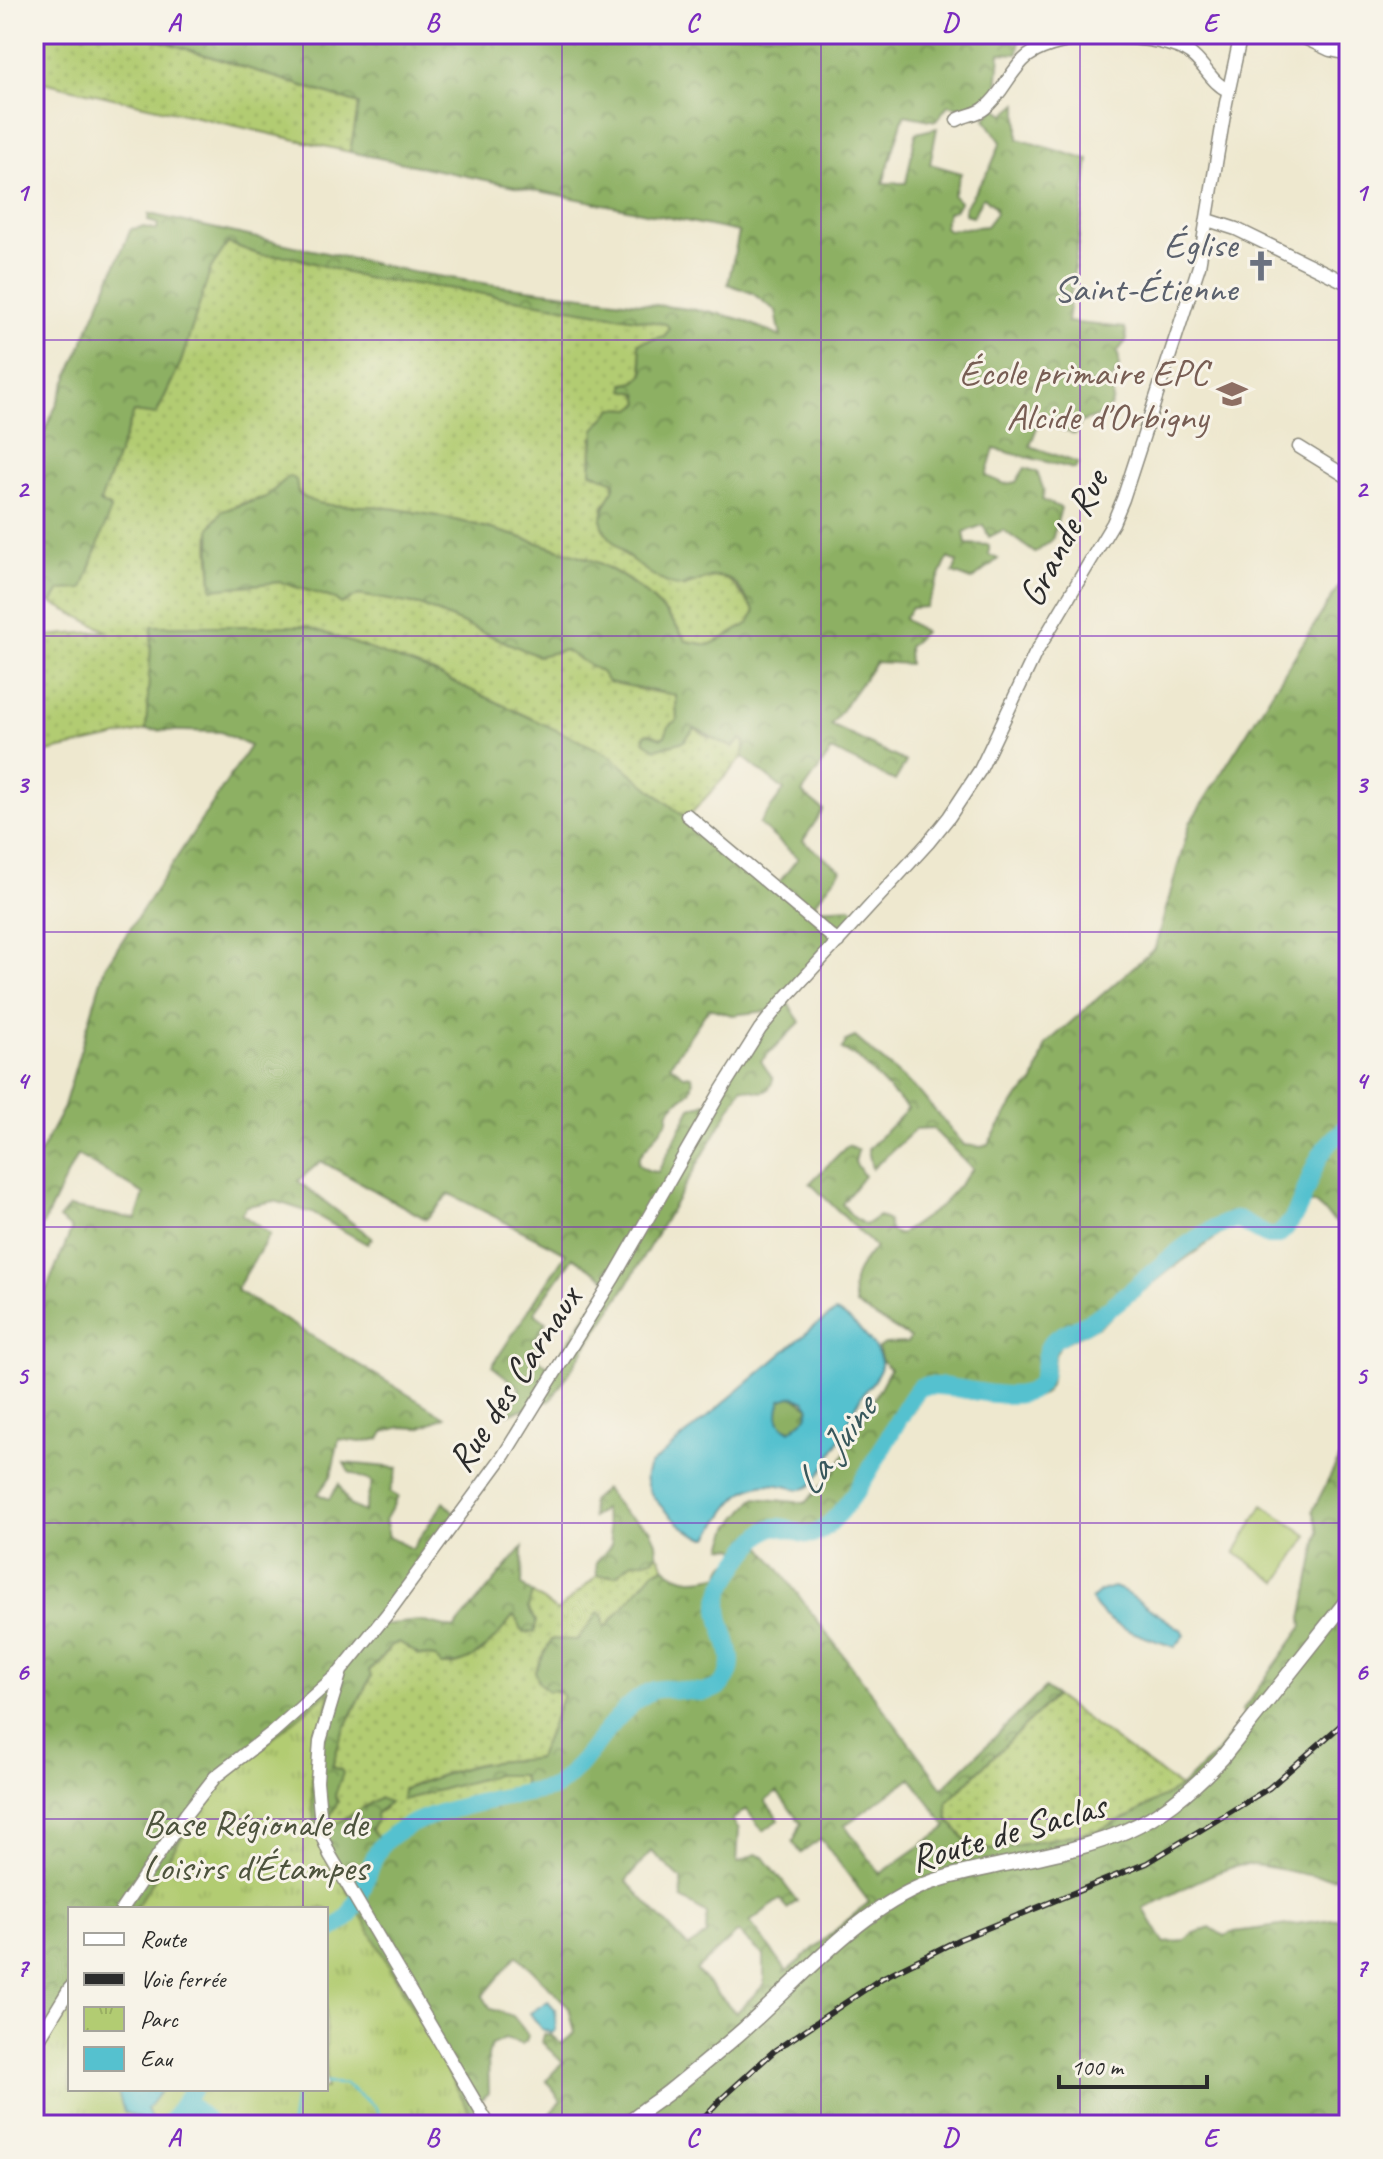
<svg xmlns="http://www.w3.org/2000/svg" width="1383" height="2159" font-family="Caveat,sans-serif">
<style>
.grass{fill:url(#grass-dots);stroke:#6e7c4e;stroke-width:2}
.forest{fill:url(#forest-crowns);stroke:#5c6e48;stroke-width:2;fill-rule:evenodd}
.park{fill:url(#park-tufts);stroke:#6e7c4e;stroke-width:2}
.pitch{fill:#b2cc72;stroke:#6e7c4e;stroke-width:2}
.water{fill:#55c1cf;stroke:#40767d;stroke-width:2;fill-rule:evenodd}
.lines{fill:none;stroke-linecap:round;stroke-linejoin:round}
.stream{stroke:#55c1cf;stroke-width:3}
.river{stroke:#55c1cf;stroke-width:18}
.minor-casing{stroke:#8c8a7d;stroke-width:15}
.major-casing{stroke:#8c8a7d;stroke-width:17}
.minor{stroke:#fff;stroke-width:12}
.major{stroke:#fff;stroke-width:14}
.rail-casing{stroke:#2b2b2b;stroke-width:6}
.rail{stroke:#f7f3e8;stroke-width:3;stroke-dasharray:9;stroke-linecap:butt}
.grid{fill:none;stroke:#7b2cbf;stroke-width:2;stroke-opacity:0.55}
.labels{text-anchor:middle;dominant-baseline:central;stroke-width:6;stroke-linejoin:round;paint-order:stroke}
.worship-label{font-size:38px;fill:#5b616d;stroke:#f7f3e8;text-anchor:end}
.education-label{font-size:38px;fill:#785e54;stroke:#f7f3e8;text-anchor:end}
.street-label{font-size:38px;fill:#2b2b2b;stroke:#f7f3e8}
.park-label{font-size:38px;fill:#4d533d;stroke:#f7f3e8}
.water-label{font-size:40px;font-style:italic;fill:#38585c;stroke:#f7f3e8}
.neatline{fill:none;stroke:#7b2cbf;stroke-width:3}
.grid-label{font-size:26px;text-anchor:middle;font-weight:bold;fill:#7b2cbf}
</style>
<defs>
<pattern id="grass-dots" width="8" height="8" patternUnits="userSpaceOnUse" patternTransform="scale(2)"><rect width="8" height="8" fill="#b2cc72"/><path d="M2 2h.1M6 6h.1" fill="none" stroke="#99af63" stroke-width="1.8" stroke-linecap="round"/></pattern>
<pattern id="forest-crowns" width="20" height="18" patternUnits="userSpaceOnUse" patternTransform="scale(2)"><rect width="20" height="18" fill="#8db064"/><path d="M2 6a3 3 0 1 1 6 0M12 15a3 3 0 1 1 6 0" fill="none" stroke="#738f53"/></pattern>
<pattern id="park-tufts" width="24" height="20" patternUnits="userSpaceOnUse" patternTransform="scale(2)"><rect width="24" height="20" fill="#b2cc72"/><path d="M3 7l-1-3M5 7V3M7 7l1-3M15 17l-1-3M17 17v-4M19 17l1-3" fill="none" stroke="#99af63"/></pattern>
</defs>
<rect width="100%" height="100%" fill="#f7f3e8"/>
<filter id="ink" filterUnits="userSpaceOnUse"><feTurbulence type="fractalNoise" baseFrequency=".0125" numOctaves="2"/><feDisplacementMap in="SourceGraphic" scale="16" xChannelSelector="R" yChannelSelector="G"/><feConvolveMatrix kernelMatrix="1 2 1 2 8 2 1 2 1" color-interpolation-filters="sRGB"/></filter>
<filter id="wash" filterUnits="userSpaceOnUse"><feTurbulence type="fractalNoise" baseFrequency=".006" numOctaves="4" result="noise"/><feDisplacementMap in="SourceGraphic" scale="32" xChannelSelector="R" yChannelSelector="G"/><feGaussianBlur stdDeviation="1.8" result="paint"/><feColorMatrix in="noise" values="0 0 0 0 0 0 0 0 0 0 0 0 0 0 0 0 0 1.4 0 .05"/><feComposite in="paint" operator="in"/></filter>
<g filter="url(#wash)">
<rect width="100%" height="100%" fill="#eee8cf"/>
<path class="grass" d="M 34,34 L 140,34 L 359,104 L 350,152 L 34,80 Z
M 228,243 L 260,255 L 290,256 L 365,278 L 454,289 L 656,322 L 666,324 L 671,328 L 664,336 L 638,343 L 644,374 L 635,382 L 624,384 L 624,390 L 638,393 L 640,403 L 632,410 L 624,408 L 592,438 L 591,471 L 615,482 L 613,493 L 603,506 L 603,529 L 625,556 L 682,587 C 728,569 726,575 755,611 L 749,623 L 724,638 L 709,645 L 686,641 C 667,607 635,582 601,564 C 585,556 565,552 548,546 C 493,528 438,514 381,507 C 354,504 319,511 298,493 C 274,496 215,501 210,531 C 207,549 212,571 212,589 L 280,582 L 335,599 L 341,604 L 359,595 L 420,605 L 538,656 L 564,650 L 601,672 L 641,690 L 676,695 L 677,720 L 669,726 L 665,736 L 661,738 L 648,733 L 644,736 C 667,742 678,749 695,728 L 709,738 L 741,739 L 745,742 L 743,757 L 686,819 L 153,626 L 146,730 L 34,755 L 34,637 L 107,631 L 52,603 L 110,507 L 100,502 L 134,411 L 156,415 L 181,362 L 211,268 Z
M 657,1553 L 665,1567 L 654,1571 L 607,1626 L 604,1626 L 603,1615 L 577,1640 L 552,1640 L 535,1671 L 563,1696 L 538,1758 C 523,1761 509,1760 494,1762 C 463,1764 432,1779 403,1789 L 403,1800 L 495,1775 L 522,1775 L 525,1789 L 443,1814 L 407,1830 L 389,1849 L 370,1829 L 376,1814 L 385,1808 L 379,1798 L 336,1824 L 330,1822 L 329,1817 L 338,1802 L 335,1795 L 341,1770 L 332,1768 L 341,1736 L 371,1677 L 369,1671 L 392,1645 L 400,1642 L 419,1655 L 435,1657 L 450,1665 C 481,1656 495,1641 513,1616 L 516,1617 L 520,1629 L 532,1593 L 557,1611 L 597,1576 L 617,1575 L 632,1562 L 654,1558 Z
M 1055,1696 L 1180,1787 L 1130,1816 L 1099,1830 L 992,1850 L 967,1842 L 948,1819 L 947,1802 Z
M 1204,2115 L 1209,2125 L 1012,2125 L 1125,2125 Z"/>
<path class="forest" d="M 140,34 L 1020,34 L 1018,54 L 1000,53 L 997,91 L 984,99 L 982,108 L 970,110 L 948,105 L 936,121 L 904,115 L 883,183 L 906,183 L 916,133 L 937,128 L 930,164 L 961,173 L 953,195 L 960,202 L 956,209 L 948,212 L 944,226 L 948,230 L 986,226 L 996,213 L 994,206 L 984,197 L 981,199 L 973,217 L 965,214 L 965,207 L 991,166 L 1001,142 L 985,119 L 995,107 L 1005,114 L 1018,103 L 1018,139 L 1089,160 L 1067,322 L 1125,328 L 1127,340 L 1117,352 C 1122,364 1118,372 1110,382 C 1120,409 1103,416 1081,422 L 1075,434 L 1039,422 L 1030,446 L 1078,463 L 1075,469 L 994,449 L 986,476 L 1005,484 L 1016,482 L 1025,468 L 1037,472 L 1044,491 L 1042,500 L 1061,508 L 1052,540 L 1035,553 L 1003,530 L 989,537 L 983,525 L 964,532 L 966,544 L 989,545 L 989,555 L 998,559 L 972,580 L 953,573 L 957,562 L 948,558 L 926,607 L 911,608 L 904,619 L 924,632 L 908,647 L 909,664 L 876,662 L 831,725 L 906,762 L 895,781 L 832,750 L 802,793 L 823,810 L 803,841 L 841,870 L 815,903 L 816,909 L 851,907 L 858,914 L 782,994 L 800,1022 L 761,1061 L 773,1079 C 768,1099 757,1090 742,1088 L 627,1285 L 551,1400 L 508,1414 L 520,1388 L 492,1366 L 566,1253 L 450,1194 L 426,1219 L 321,1161 L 298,1181 L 372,1238 L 367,1244 L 312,1213 L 275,1201 L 247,1206 L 241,1214 L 270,1234 L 236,1290 L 445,1417 L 419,1428 L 401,1427 L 384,1432 L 380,1439 L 361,1442 L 339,1439 L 331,1476 L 318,1494 L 329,1499 L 339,1484 L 349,1505 L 364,1512 L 372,1482 L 349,1472 L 344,1463 L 398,1468 L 390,1492 L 398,1497 L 385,1520 L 389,1537 L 412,1549 L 444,1502 L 456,1514 L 426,1556 L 370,1626 L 420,1621 L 454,1629 L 523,1547 L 522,1585 L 532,1593 L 528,1608 L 536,1621 L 535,1632 L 523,1633 L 516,1617 L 513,1616 C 496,1639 474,1667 441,1665 L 435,1657 L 419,1655 L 399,1642 L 392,1645 L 369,1671 L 371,1676 L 341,1736 L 332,1767 L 341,1770 L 343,1773 L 335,1795 L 338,1802 L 329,1817 L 330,1822 L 336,1824 L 379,1798 L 389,1802 L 376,1814 L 376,1822 L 370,1829 L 389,1848 L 407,1830 L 443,1814 L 525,1789 L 522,1775 L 495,1775 L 402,1800 L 403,1790 C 432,1779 463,1765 494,1762 C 509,1760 523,1761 538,1758 L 563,1696 L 559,1690 L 548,1691 L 539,1683 L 535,1671 L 552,1639 L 577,1640 L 599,1612 L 603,1615 L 604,1626 L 607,1626 L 654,1571 L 665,1567 C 682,1583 700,1580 721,1575 C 722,1565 728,1560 738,1559 L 741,1553 L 734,1548 L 723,1547 L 730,1527 L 755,1498 L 805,1503 L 835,1472 L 890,1369 L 882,1361 L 878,1348 L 885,1344 L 907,1343 L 910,1338 L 856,1305 C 848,1278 858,1268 875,1247 L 810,1183 L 848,1145 L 858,1150 L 855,1162 L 864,1176 L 842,1204 L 852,1216 L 865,1225 L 879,1216 L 888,1221 L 890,1231 L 899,1235 L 941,1206 L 973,1169 L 932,1128 L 916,1129 L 872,1169 L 868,1149 L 908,1109 L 857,1057 L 842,1050 L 846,1041 L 855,1037 L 920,1093 L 964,1145 L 982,1147 L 988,1144 L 1015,1101 L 1034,1082 L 1046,1044 L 1155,948 L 1190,823 L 1349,570 L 1349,1234 L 1315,1204 L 1308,1204 C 1301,1222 1288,1250 1263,1238 C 1253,1234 1246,1225 1234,1225 L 1171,1269 L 1101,1325 L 1060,1345 L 1054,1357 L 1050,1385 L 1045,1393 C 1023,1405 992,1402 968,1398 C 953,1396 938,1390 923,1394 L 869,1483 L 863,1480 C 852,1495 830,1534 810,1535 C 783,1537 786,1514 757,1540 L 943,1788 L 1045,1688 L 1055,1696 L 947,1802 L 948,1819 L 967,1842 L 992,1850 L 1099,1830 L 1130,1816 L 1180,1787 L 1216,1754 L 1245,1716 L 1242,1711 L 1303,1626 L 1302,1619 L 1319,1531 L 1313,1510 L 1339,1459 L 1344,1452 L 1349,1455 L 1349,1876 C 1315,1882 1285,1867 1252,1865 C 1226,1862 1168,1897 1144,1909 L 1164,1943 L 1184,1941 L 1192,1934 L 1210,1927 L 1224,1936 L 1234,1932 L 1349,1917 L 1349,2125 L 1209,2125 L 1204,2115 L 1125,2125 L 540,2125 L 561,2101 L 546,2080 L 563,2062 L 542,2043 L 544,2034 L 551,2035 L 561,2044 L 575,2033 L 569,2007 L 517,1955 L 483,1996 L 491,2009 L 513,2016 L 528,2035 L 526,2041 L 521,2044 L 505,2039 L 491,2045 L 488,2056 L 489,2093 L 480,2101 L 495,2125 L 477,2125 L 317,1836 L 312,1808 L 312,1779 L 194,1819 L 135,1909 L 70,1909 L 70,2008 L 34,2056 L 34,1318 L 72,1229 L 59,1219 L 69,1207 L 136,1219 L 144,1194 L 77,1155 L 34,1243 L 34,1164 L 63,1109 L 105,967 L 250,746 L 221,732 L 146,730 L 152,626 L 306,626 L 430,671 L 608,754 L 773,890 L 798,858 L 759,824 L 784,790 L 743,757 L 745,742 L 741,739 L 734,747 C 718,744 709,734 695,728 L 684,741 L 656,749 L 645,742 L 644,736 L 648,733 L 661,738 L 665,736 L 669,726 L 677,720 L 676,695 L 608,682 L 601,672 L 564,650 L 538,656 L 420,605 L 359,595 L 341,604 L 335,599 L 280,582 L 212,589 L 210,528 L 222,511 L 266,497 L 289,476 L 296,480 L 298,493 C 319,511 354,504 381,507 C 438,514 493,528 548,546 C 565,552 585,556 601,564 C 635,582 667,608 686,641 L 709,645 L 724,638 L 749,623 L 755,611 C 747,601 739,583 727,578 C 710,571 695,586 680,586 C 660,587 603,541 602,522 C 601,505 613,497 615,482 L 591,472 L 595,429 L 613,408 L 632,409 L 640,403 L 638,393 L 624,390 L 624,384 L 635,382 L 644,374 L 638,343 L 664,336 L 670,329 L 666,324 L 454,289 L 365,278 L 290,256 L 261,255 L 228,243 L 211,268 L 181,362 L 156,415 L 134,412 L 100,502 L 111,508 L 83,589 L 60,590 L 52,603 L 34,593 L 34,457 L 131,229 L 144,227 L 157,230 L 158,224 L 148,221 L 149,214 L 412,272 L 495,285 L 712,312 L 743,320 L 781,337 L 776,311 L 752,293 L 728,284 L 739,232 L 350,152 L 359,104 ZM 709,1008 L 732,1015 L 767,1011 L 713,1098 L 706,1103 L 691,1108 L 658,1172 C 650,1172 643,1169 638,1163 L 639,1157 L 668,1120 C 667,1094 697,1103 692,1076 L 684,1075 L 670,1065 ZM 573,1257 L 609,1281 L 551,1368 L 534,1356 L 541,1345 L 534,1340 L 546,1322 L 534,1313 ZM 911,1778 L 947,1827 L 880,1874 L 845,1825 ZM 777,1792 L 801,1824 L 793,1842 L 801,1853 L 821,1839 L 869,1902 L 787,1971 L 750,1922 L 780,1899 L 787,1909 L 797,1901 L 764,1857 L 756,1854 L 737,1863 L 739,1829 L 732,1820 L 746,1809 L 763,1831 L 779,1820 L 765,1801 ZM 651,1851 L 681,1879 L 682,1899 L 707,1914 L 706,1935 L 688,1947 L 626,1881 ZM 738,1932 L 764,1956 L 764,1985 L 736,2013 L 696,1970 Z
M 793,1396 L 810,1408 L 807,1417 L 790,1431 C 776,1423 776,1414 781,1400 Z
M 605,1489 L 624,1513 L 650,1529 L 656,1542 L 657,1553 L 654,1558 L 646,1561 L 632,1562 L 617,1575 L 597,1576 L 596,1563 L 612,1544 L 603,1509 L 592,1518 L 591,1501 Z"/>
<path class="park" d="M 330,1691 L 312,1779 L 312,1808 L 317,1836 L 477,2125 L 34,2125 L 34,2056 L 70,2008 L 70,2089 L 326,2089 L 326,1909 L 135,1909 L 194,1819 L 232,1772 Z"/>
<path class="pitch" d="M 1263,1505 L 1308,1536 L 1278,1582 L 1235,1553 Z"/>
<path class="water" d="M 835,1312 C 849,1315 883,1350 881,1366 C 879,1377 867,1388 861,1397 C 851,1415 822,1480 808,1487 C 800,1492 792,1487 784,1486 C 742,1476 728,1509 709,1537 C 691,1539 652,1502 647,1485 C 644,1478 646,1473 649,1466 L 811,1329 ZM 793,1396 L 805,1401 L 810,1408 L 807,1417 L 790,1431 C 776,1423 776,1414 781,1400 Z
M 1113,1587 L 1122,1590 L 1183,1631 L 1185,1635 L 1175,1647 C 1147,1638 1106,1627 1091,1600 L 1101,1591 Z
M 548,2001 L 555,2009 L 556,2030 L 552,2033 L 541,2029 L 530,2013 Z
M 117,2089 L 162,2089 L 147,2109 L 154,2125 L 124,2112 Z"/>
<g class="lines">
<path class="stream" d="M 326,2083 L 345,2084 L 375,2107 L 379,2115 L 378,2125
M 291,2125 L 295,2097 L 299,2089"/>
<path class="river" d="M 326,1934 C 332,1929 340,1925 346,1919 C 362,1900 366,1873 377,1852 C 398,1811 511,1797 554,1788 C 590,1762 608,1717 647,1693 C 670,1679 707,1707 726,1679 C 744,1651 706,1619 724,1586 C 731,1573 759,1529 774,1527 C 790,1524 804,1542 820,1531 C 851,1511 881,1449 900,1417 C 906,1407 911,1395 920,1387 C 948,1380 1008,1406 1034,1389 C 1050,1379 1039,1353 1054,1340 C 1067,1330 1084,1326 1097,1317 C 1143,1286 1183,1237 1236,1219 L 1268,1236 L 1277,1236 C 1314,1207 1301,1155 1349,1127
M 186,2101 L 211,2125
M 169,2125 L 193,2089"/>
</g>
</g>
<g filter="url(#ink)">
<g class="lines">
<g class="minor-casing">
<path id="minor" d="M 1296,34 L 1330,50 L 1349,54
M 1330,50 L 1334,34
M 957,120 C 966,114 977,115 985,108 C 1003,94 1010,70 1028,56 C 1062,32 1147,32 1184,50 C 1203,59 1209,82 1229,91
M 1208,220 L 1236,229 L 1349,284
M 1299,447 L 1349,478
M 687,815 L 838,942
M 122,1909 L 186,1814 L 215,1777 L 273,1732 L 339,1673
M 34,2047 L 70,1988
M 489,2125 L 330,1855 L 322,1836 L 317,1781 L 320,1741 L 341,1671 L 388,1613 L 504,1455 L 614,1277 L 721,1091 L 760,1029 L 782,1002 L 928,843 L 949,817 L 980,770 L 1035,654 L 1113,523 L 1123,499 L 1199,266 L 1226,103 L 1241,34"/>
</g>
<g class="major-casing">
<path id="major" d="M 626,2125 C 639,2112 655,2103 669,2092 C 691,2074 713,2056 735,2037 C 792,1989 847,1920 917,1888 C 946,1875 979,1870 1010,1863 C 1106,1843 1153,1832 1222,1758 L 1349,1598"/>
</g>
<use href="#minor" class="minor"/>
<use href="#major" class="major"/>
<g class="rail-casing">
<path id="rail" d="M 697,2125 L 718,2102 L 774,2051 L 882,1978 L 960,1939 L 1147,1863 L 1269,1788 L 1349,1718"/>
</g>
<use href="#rail" class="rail"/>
</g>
</g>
<path class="grid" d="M 303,34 L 303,1909M 562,34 L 562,2125M 821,34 L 821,2125M 1080,34 L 1080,2125M 34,340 L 1349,340M 34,636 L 1349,636M 34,932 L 1349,932M 34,1227 L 1349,1227M 34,1523 L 1349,1523M 34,1819 L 1349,1819M 303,2089 L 303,2125"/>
<defs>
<g id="church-bare" transform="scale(2.4)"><path d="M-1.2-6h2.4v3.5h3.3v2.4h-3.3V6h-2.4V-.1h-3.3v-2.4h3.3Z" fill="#6b7280" stroke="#f7f3e8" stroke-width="2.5" paint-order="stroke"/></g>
<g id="school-bare" transform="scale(2.4)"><path d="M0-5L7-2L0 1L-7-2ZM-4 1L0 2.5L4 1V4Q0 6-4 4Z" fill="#8d6e63" stroke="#f7f3e8" stroke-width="2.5" paint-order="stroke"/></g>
</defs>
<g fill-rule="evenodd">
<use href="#church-bare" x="1261" y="266"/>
<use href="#school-bare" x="1232" y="394"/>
</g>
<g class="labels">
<g class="worship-label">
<text x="1237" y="244">Église<tspan x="1237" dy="44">Saint-Étienne</tspan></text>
</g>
<g class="education-label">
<text x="1208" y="372">École primaire EPC<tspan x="1208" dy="44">Alcide d'Orbigny</tspan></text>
</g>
<g class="street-label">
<text transform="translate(1063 538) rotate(-62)">Grande Rue</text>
<text transform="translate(514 1379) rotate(-57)">Rue des Carnaux</text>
<text transform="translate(1008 1832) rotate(-16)">Route de Saclas</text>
</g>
<g class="park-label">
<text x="255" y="1823">Base Régionale de<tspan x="255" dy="44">Loisirs d'Étampes</tspan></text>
</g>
<g class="water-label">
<text transform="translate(835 1446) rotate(-54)">La Juine</text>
</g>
</g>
<rect width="1383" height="2159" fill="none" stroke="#f7f3e8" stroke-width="88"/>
<rect x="68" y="1907" width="260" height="184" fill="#f7f3e8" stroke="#a5a39c" stroke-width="2"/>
<rect x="84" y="1933" width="40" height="12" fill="#ffffff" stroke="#a5a39c" stroke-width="2"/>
<text x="140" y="1947" font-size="24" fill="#2b2b2b">Route</text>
<rect x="84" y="1973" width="40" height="12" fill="#2b2b2b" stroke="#a5a39c" stroke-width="2"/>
<text x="140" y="1987" font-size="24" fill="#2b2b2b">Voie ferrée</text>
<rect x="84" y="2007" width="40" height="24" fill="url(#park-tufts)" stroke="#a5a39c" stroke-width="2"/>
<text x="140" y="2027" font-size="24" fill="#2b2b2b">Parc</text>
<rect x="84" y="2047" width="40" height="24" fill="#55c1cf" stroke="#a5a39c" stroke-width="2"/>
<text x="140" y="2067" font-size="24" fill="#2b2b2b">Eau</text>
<path d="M1059 2075v12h148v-12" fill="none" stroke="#2b2b2b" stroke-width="4"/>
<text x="1071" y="2075" font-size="24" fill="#2b2b2b" stroke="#f7f3e8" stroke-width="6" paint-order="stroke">100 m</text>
<rect x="44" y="44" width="1295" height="2071" class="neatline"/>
<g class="grid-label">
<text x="174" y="31">A</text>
<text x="432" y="31">B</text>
<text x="692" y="31">C</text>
<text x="950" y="31">D</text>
<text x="1210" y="31">E</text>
<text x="22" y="201">1</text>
<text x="1361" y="201">1</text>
<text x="22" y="497">2</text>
<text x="1361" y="497">2</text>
<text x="22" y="793">3</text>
<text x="1361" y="793">3</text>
<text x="22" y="1089">4</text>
<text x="1361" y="1089">4</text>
<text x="22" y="1384">5</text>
<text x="1361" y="1384">5</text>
<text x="22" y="1680">6</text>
<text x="1361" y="1680">6</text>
<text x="22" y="1976">7</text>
<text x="1361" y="1976">7</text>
<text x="174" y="2146">A</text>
<text x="432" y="2146">B</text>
<text x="692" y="2146">C</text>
<text x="950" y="2146">D</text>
<text x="1210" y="2146">E</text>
</g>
</svg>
